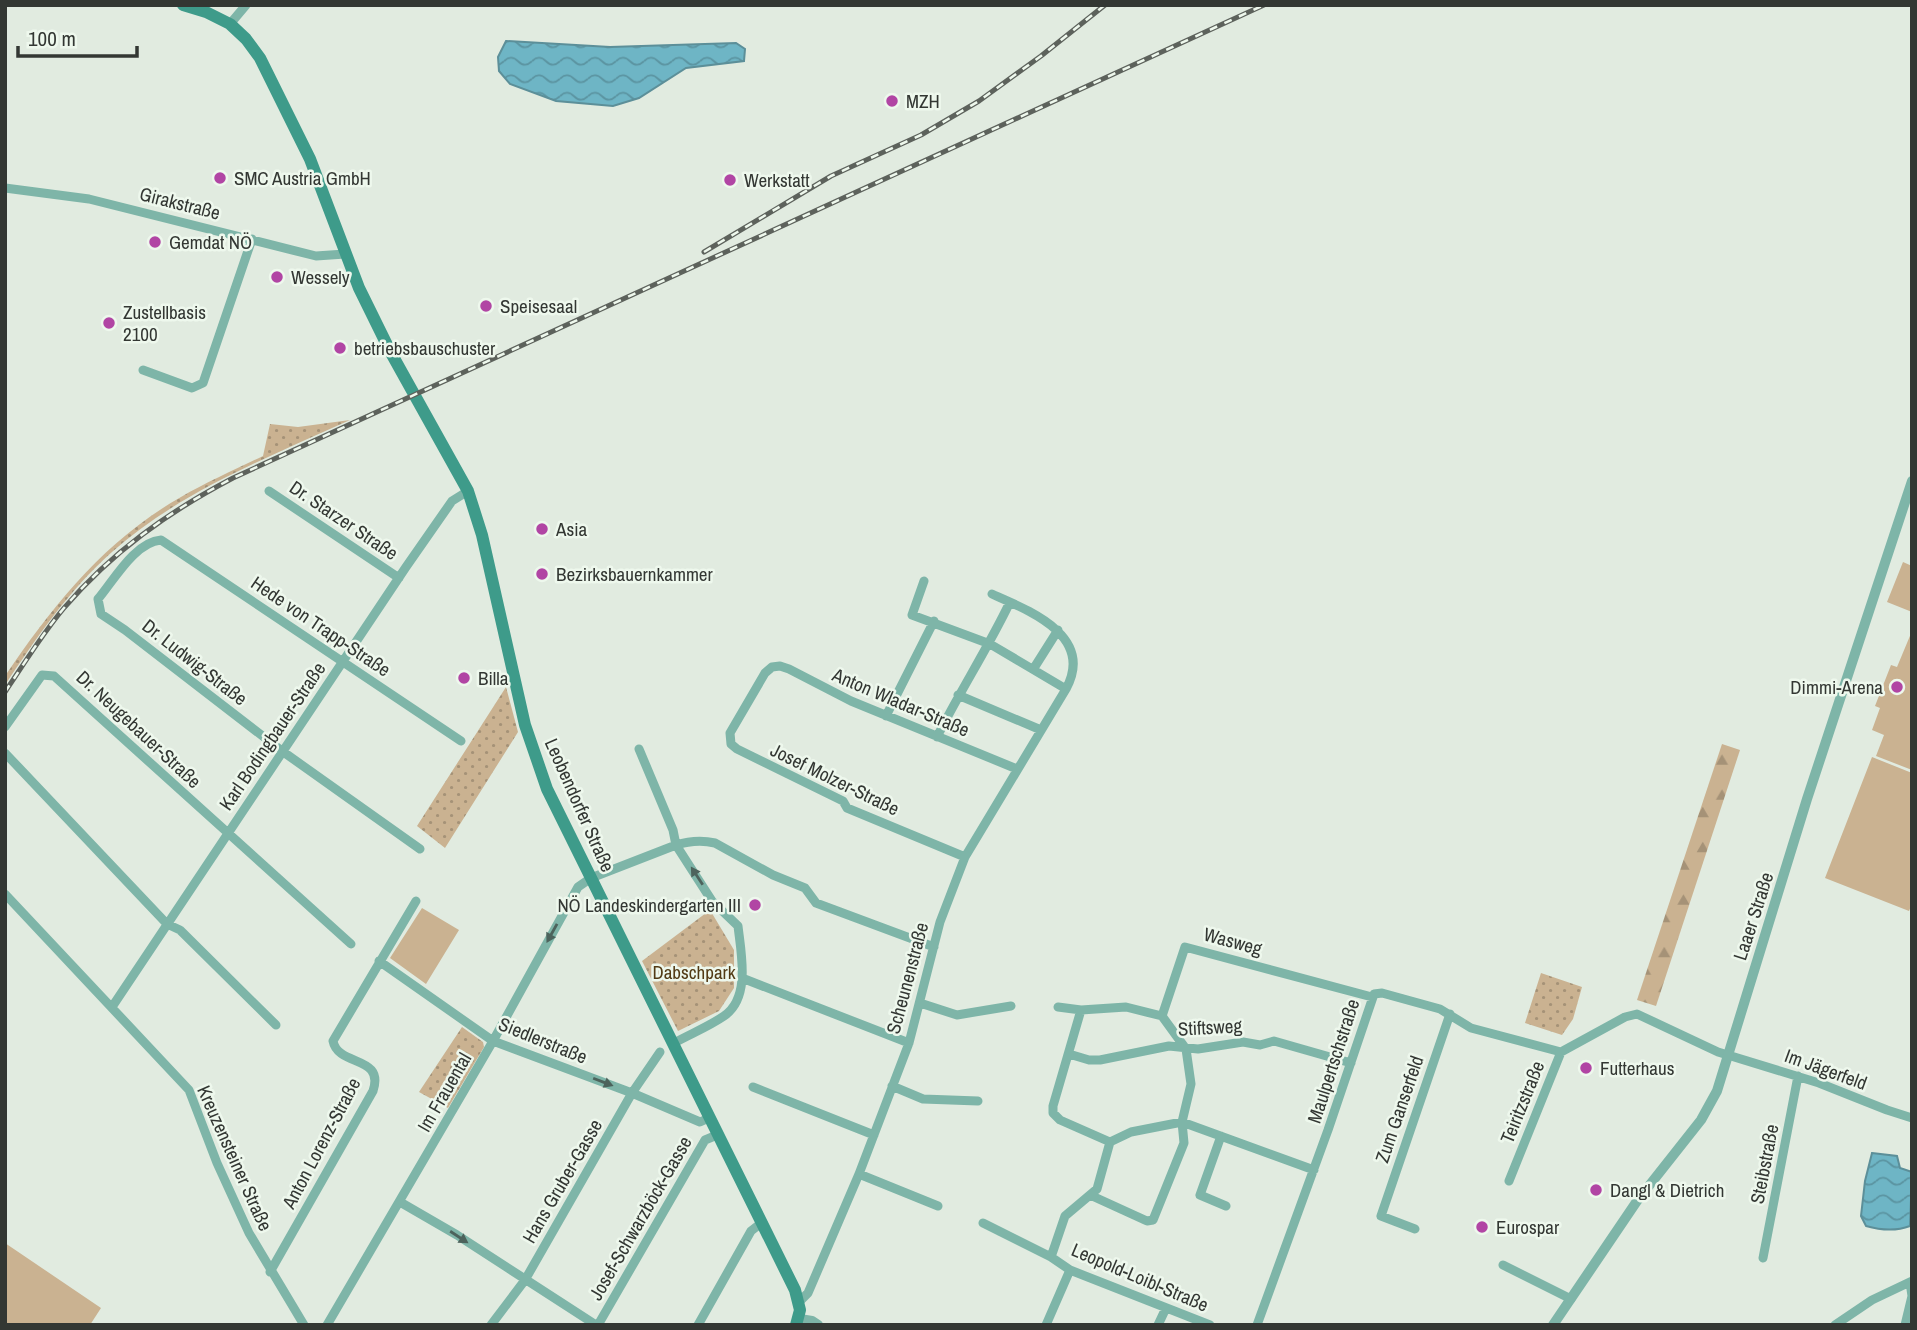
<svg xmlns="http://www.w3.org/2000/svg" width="1917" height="1330" font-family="'Archivo Narrow',sans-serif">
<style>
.grass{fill:url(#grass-dots)}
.forest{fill:url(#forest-firs)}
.pitch{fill:#cab291}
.water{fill:url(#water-waves);stroke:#5c8f99;stroke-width:2}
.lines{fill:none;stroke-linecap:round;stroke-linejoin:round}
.minor{stroke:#7eb5a8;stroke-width:9}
.tertiary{stroke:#7eb5a8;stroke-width:10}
.secondary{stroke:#3e9b8a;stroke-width:12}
.rail-casing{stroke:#5d625c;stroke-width:5}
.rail{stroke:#eef8ed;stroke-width:2.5;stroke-dasharray:8;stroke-linecap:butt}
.oneway{fill:#4d635c}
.poi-dot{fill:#b145a4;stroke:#eef8ed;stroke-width:2.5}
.labels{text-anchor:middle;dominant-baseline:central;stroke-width:5;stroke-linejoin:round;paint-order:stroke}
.poi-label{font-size:19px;fill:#333733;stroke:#eef8ed;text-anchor:start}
.street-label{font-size:19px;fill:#333733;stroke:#eef8ed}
.park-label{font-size:19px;fill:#523a14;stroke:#eef8ed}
</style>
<defs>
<pattern id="grass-dots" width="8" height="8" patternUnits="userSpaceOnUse" patternTransform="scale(1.75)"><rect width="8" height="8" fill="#cab291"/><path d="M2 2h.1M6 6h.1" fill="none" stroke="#a59277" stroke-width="1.8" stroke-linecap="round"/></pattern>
<pattern id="forest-firs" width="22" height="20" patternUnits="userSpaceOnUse" patternTransform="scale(1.75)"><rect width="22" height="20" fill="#cab291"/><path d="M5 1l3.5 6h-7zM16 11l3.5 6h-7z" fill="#a59277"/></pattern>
<pattern id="water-waves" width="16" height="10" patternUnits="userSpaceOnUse" patternTransform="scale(1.75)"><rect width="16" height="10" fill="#6eb5c5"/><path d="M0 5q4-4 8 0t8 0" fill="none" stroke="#5b94a1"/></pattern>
</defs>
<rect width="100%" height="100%" fill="#e1ebe0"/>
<path class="grass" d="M 350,420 C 267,458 181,491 112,552 C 69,590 37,637 5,685 L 5,676 C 54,604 104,541 181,497 C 207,482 236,469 263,456 L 270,424 L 298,427 Z
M 506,687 L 518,732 L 445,848 L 417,826 Z
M 710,910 L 734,950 L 734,988 L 719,1011 L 678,1031 L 642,961 Z
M 1541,973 L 1582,987 L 1573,1019 L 1562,1035 L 1525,1023 Z
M 462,1027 L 483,1042 L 484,1047 L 448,1108 L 419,1092 Z"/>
<path class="forest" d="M 1722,744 L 1740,750 L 1656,1006 L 1637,1000 Z"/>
<path class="pitch" d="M 1903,562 L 1912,566 L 1912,612 L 1887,602 Z
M 1912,631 L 1912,770 L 1876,756 L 1884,735 L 1872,730 L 1880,708 L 1875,706 L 1891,665 L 1897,667 Z
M 1872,757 L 1912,773 L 1912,904 L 1909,911 L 1825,878 Z
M 422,908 L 459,930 L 426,984 L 390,958 Z
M 5,1243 L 101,1308 L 90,1325 L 5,1325 Z"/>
<path class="water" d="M 506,41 L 610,47 L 736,43 L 745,49 L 744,61 L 686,68 L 639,98 L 613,106 L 556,101 L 510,84 L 499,71 L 498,57 Z
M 1872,1153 L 1897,1156 L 1900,1168 L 1912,1172 L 1910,1226 C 1897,1231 1880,1230 1866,1226 L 1861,1216 L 1865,1181 Z"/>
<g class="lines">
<path class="minor" d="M 230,24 L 246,5
M 5,188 L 89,199 L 316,256 L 345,254
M 143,370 L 192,388 L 203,383 L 252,239
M 269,491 L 399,578
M 924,581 L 912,615 L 990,644 L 1066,689
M 1034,668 L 1058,630
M 958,695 L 1041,730
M 886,716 L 934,621
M 5,727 L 42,675 L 54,676 L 351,944
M 937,737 C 960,691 988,648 1010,602
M 639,749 L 673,830 L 676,845 L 712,901 L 738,926 C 741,953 751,998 724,1016 C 708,1027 690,1034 674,1043
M 5,753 L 167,924 L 180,930 L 276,1025
M 420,849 L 282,751 L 125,630 L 101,614 L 98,599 C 114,580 135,542 161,540 L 461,741
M 965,857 L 847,808 L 843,801 L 737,749 L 731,744 L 730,733 L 765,673 L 772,667 L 780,666 L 789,669 L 851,701 L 1017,769
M 5,894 L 189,1090 L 217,1163 L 249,1233 L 304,1325
M 379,961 L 493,1041 L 632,1093 L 700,1122 L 709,1118
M 742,978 L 909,1043
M 920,1003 L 957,1015 L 1011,1006
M 112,1007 L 406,567 L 452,501 L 468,491
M 1058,1007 L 1081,1010 L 1126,1007 L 1162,1016
M 1081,1010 L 1053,1106 L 1053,1113 L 1060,1120 L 1110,1142
M 1069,1054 L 1089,1060 L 1100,1060 L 1169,1046 L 1198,1049 L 1243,1042 L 1260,1045 L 1274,1041 L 1351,1063
M 892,1086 L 923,1099 L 978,1101
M 753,1087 L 874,1135
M 1221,1136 L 1200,1195 L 1226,1206
M 1110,1142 L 1131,1132 L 1182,1122 L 1314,1170
M 859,1174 L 938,1206
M 1509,1181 L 1561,1052 L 1625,1017 L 1637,1014 L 1718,1052 L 1819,1083 L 1887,1110 L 1912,1118
M 1090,1195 L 1147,1221 L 1153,1220 L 1184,1143 L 1182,1122 L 1191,1084 L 1186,1049 L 1162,1016 L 1185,947 L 1372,997
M 400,1202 L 457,1235 L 596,1325
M 983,1223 L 1051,1257 L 1070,1270 L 1210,1325
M 1415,1229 L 1381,1216 L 1450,1014
M 1051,1257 L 1065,1216 L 1097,1189 L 1110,1142
M 1763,1258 L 1798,1076
M 1503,1265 L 1571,1299
M 270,1272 L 373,1091 C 385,1055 338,1067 333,1041 L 416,901
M 799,1302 L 808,1293 L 859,1174 L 909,1043 L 940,922 L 965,857 L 1066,689 C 1095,636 1030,611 992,594
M 327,1325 L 493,1041 L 578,887 L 591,878 L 676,845 C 689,841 702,840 715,843 L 773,875 L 805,888 L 816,903 L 934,947
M 491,1325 L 525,1280 L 632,1093 L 660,1052
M 598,1325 L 705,1140 L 717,1135
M 698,1325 L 751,1231 L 760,1224
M 1046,1325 L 1070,1270
M 1158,1325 L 1166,1308
M 1257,1325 L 1328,1130 L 1374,994 L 1382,993 L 1440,1009 L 1471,1028 L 1561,1052
M 1835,1325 L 1872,1300 L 1912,1281
M 1905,1325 L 1912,1296 L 1910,1282"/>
<path class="tertiary" d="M 800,1319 L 812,1321 L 818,1325
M 1553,1325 L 1637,1201 L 1701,1120 L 1717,1091 L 1807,799 L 1912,481"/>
<path class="secondary" d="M 183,5 L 206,12 L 230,24 L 246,39 L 260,58 L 310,159 L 359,288 L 390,351 L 468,491 L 482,535 L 525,725 L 547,789 L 795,1290 L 800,1310 L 796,1325"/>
<g class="rail-casing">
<path id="rail" d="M 704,252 L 831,176 L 921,135 L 979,101 L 1041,56 L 1105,5
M 5,692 C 24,664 42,634 64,608 C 112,552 168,512 233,478 L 1264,5"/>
</g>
<use href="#rail" class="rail"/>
</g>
<defs><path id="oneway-solid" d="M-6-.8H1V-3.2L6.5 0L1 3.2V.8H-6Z" transform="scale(1.75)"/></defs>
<g class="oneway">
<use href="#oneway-solid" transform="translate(697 876) rotate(-123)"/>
<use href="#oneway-solid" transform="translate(552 933) rotate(119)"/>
<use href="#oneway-solid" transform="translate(603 1082) rotate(21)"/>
<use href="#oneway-solid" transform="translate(459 1237) rotate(33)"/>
</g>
<g class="poi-dot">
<circle cx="892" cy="101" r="7"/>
<circle cx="220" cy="178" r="7"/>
<circle cx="730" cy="180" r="7"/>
<circle cx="155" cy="242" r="7"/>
<circle cx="277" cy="277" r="7"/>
<circle cx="486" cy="306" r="7"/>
<circle cx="109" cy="323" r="7"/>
<circle cx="340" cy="348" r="7"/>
<circle cx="542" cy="529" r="7"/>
<circle cx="542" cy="574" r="7"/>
<circle cx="464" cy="678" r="7"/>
<circle cx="1897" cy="687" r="7"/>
<circle cx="755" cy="905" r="7"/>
<circle cx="1586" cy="1068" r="7"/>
<circle cx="1596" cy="1190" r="7"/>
<circle cx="1482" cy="1227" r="7"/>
</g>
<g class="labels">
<g class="poi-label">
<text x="906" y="101">MZH</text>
<text x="234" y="178">SMC Austria GmbH</text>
<text x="744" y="180">Werkstatt</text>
<text x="169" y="242">Gemdat NÖ</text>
<text x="291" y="277">Wessely</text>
<text x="500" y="306">Speisesaal</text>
<text x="123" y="312">Zustellbasis<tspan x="123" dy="22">2100</tspan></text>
<text x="354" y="348">betriebsbauschuster</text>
<text x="556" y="529">Asia</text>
<text x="556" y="574">Bezirksbauernkammer</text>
<text x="478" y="678">Billa</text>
<text x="1883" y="687" text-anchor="end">Dimmi-Arena</text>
<text x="741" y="905" text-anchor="end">NÖ Landeskindergarten III</text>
<text x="1600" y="1068">Futterhaus</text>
<text x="1610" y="1190">Dangl &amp; Dietrich</text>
<text x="1496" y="1227">Eurospar</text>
</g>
<g class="street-label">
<text transform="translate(180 203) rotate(14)">Girakstraße</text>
<text transform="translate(344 520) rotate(34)">Dr. Starzer Straße</text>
<text transform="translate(321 626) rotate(34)">Hede von Trapp-Straße</text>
<text transform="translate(195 662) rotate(38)">Dr. Ludwig-Straße</text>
<text transform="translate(901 702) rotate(23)">Anton Wladar-Straße</text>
<text transform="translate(139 729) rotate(43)">Dr. Neugebauer-Straße</text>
<text transform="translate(272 736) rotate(-56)">Karl Bodingbauer-Straße</text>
<text transform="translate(835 779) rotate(26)">Josef Molzer-Straße</text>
<text transform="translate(580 805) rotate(66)">Leobendorfer Straße</text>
<text transform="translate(1753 916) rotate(-72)">Laaer Straße</text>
<text transform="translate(1233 941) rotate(15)">Wasweg</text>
<text transform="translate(907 978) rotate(-75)">Scheunenstraße</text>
<text transform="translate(1210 1027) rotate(-3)">Stiftsweg</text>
<text transform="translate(543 1040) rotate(22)">Siedlerstraße</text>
<text transform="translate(1333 1061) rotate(-72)">Maulpertschstraße</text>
<text transform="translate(1826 1069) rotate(20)">Im Jägerfeld</text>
<text transform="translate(444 1092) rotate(-60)">Im Frauental</text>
<text transform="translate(1522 1102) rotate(-68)">Teiritzstraße</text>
<text transform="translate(1399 1109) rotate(-71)">Zum Ganserfeld</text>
<text transform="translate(321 1143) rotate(-62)">Anton Lorenz-Straße</text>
<text transform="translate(235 1158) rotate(66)">Kreuzensteiner Straße</text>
<text transform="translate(1764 1164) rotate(-79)">Steibstraße</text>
<text transform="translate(562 1181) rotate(-60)">Hans Gruber-Gasse</text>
<text transform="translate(640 1218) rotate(-60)">Josef-Schwarzböck-Gasse</text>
<text transform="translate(1140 1277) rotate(23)">Leopold-Loibl-Straße</text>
</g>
<g class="park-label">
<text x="694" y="972">Dabschpark</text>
</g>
</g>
<rect width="1917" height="1330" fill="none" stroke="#333733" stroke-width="14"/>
<path d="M18 46v10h119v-10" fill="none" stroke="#333733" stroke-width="3.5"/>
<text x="28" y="46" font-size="21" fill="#333733" stroke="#eef8ed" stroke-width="5" paint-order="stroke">100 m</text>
</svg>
